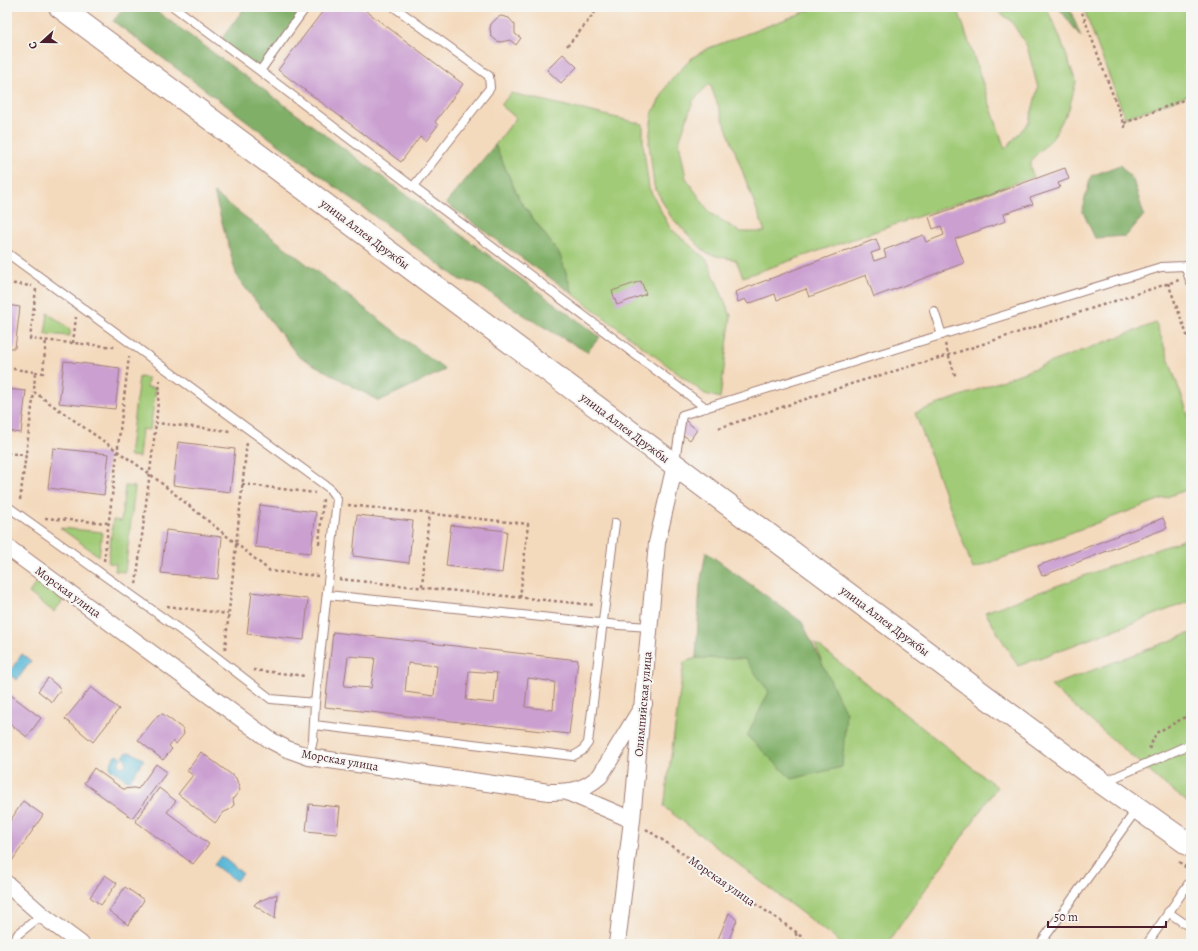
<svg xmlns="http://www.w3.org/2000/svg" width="1198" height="951" font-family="Alegreya,serif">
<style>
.green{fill:#a1cb77;stroke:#767551;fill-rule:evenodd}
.forest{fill:#80af68;stroke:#65674a}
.water{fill:#58b8d7;stroke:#516c81}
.building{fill:#cba0d1;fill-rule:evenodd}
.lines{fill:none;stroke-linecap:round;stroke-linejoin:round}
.service-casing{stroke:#9f7c74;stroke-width:10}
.minor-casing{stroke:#9f7c74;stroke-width:18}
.secondary-casing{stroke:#9f7c74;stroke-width:24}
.path{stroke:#9f7c74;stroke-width:2.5;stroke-dasharray:3 3;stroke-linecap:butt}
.service{stroke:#fff;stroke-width:8}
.minor{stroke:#fff;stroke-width:16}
.secondary{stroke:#fff;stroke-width:22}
.labels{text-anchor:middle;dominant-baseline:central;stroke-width:4;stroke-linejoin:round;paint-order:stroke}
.street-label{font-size:12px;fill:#4a1f2b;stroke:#f6f6f2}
</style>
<rect width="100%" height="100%" fill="#f6f6f2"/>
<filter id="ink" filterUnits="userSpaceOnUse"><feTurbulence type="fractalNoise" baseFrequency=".025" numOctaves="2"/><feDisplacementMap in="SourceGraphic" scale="8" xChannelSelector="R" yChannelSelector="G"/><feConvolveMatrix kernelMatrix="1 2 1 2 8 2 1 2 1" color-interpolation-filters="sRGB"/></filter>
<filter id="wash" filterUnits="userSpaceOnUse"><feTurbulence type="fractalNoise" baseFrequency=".012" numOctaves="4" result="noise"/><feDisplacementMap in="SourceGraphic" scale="16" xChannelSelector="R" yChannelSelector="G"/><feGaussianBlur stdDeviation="0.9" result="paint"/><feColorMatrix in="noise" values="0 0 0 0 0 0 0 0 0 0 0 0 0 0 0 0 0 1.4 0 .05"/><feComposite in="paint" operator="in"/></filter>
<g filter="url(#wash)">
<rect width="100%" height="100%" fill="#f4dabd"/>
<path class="green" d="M 818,7 L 957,7 L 1005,149 L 1029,122 L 1038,88 L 1027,46 L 1011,21 L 993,7 L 1046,7 L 1059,35 L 1076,82 L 1069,109 L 1052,139 L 1033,158 L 1030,165 L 1033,177 L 743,277 L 736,260 L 707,254 L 671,217 L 654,186 L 649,143 L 652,114 L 669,82 L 693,57 L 709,48 ZM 709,84 L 710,84 L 765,232 L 740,232 L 710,213 L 686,178 L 679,142 L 693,101 Z
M 1083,7 L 1191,7 L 1191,94 L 1125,118 Z
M 511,93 L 643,124 L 643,143 L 649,188 L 670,228 L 707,260 L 731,316 L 720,398 L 705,394 L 573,294 L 560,255 L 520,201 L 495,145 L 516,118 L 501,105 Z
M 48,313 L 70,329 L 70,336 L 45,334 Z
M 1156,323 L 1191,423 L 1191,488 L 973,569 L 915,413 Z
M 139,377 L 148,378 L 147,387 L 156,388 L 150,430 L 142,429 L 139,457 L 129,456 Z
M 125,486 L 135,487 L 125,572 L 115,571 L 116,564 L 108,563 L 113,520 L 121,521 Z
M 60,528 L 102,532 L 99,556 Z
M 1191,537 L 1191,601 L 1018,666 L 985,612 Z
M 38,580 L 64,599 L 54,612 L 29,593 Z
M 1191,633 L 1191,805 L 1159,780 L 1051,686 Z
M 815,643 L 997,787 L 887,944 L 842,944 L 664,807 L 684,662 L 696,658 L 745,658 L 769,692 L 821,660 Z"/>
<path class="forest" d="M 125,7 L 151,7 L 600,337 L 587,352 L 530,319 L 475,283 L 460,280 L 113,21 Z
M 245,7 L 306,7 L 260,71 L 220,41 Z
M 1058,7 L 1069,7 L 1081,37 Z
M 495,145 L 520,201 L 560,255 L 573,294 L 516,254 L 446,203 Z
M 1120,165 L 1133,180 L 1144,215 L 1126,236 L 1095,238 L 1082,210 L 1091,176 Z
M 214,193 L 445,370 L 379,401 L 298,356 L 237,277 Z
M 706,552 L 802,622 L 846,713 L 842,767 L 792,779 L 747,736 L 769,692 L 745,659 L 696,658 L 700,585 Z"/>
<path class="water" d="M 22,654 L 31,661 L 17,680 L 8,674 Z
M 128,752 L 133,753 L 144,760 L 129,781 L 111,769 L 110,766 L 114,757 L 117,755 L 121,757 L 121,759 L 119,761 L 119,766 L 122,767 L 126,764 L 126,760 L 123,756 Z
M 221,856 L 242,873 L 236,881 L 214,865 Z"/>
<g id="blocks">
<path class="building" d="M 326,7 L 361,7 L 463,84 L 435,122 L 438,125 L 426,141 L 420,136 L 401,162 L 278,70 Z
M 501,16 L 509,18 L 515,25 L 515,34 L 521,38 L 516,45 L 510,40 L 501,42 L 497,41 L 491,36 L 490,28 L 491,24 L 497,18 Z
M 563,54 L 577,67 L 561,83 L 547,70 Z
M 1065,168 L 1069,179 L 1058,183 L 1060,188 L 1030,198 L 1033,204 L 1004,214 L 1006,221 L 955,239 L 964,263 L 874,297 L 866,275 L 809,297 L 806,289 L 777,300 L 775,294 L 748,304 L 745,299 L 738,302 L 735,292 L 876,239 L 880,250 L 871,253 L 874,261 L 886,257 L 884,250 L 923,235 L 926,242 L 944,235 L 941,226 L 933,229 L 929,217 Z
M 641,281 L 646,294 L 617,305 L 612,291 Z
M 7,305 L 20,307 L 15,348 L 7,348 Z
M 64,361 L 120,368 L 115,409 L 59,403 Z
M 7,389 L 26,391 L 21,433 L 7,431 Z
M 686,421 L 697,430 L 690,440 L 678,431 Z
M 178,442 L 235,449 L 230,492 L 173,485 Z
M 53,448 L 109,454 L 104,495 L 48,488 Z
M 260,505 L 316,512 L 311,553 L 255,547 Z
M 357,515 L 413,521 L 409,563 L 353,556 Z
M 1163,518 L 1167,528 L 1042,576 L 1038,566 Z
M 451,525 L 507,531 L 502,573 L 446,566 Z
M 166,530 L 222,537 L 218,579 L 161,573 Z
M 252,592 L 308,599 L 304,640 L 247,634 Z
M 333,632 L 578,660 L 569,734 L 325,707 ZM 348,656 L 375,658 L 371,688 L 344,686 ZM 408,663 L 437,666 L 434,696 L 405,692 ZM 469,671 L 497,673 L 494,703 L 466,700 ZM 528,678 L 555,682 L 553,710 L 525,707 Z
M 48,678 L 61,689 L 52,702 L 38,691 Z
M 91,687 L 119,709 L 93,742 L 65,719 Z
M 7,692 L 41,718 L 27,737 L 7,722 Z
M 163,714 L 183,729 L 184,734 L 176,744 L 173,741 L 169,746 L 172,749 L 163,760 L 138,740 L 158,715 Z
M 201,752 L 236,778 L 240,790 L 233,799 L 234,805 L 229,810 L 224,812 L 215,823 L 178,794 L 193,775 L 187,771 Z
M 156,764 L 167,772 L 132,818 L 84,783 L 94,768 L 123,789 L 134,788 L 138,789 Z
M 159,788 L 176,801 L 167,812 L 209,844 L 193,864 L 135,821 Z
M 23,801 L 43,815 L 12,861 L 7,858 L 7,826 Z
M 309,804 L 340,807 L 337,834 L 306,831 Z
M 105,875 L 117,883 L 101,905 L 90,897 Z
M 125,887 L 144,900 L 128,925 L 109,911 Z
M 277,894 L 275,919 L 254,905 L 257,902 Z
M 729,913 L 737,920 L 727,944 L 716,944 Z"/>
</g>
</g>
<g filter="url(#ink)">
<use href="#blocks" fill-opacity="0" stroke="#9f7c74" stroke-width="1"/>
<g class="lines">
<g class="service-casing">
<path id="service" d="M 174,7 L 260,71
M 306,7 L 260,71 L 413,187 L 490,88 L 489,76 L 394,7
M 413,187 L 706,408
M 7,253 L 329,488 L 337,499 L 315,703 L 271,699 L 197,642 L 7,506
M 1185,266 L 1191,283
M 934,311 L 942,335
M 675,462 L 682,415 L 1161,267 L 1185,266 L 1191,264
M 327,595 L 619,625 L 650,627
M 314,725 L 573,756 L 582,751 L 588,743 L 615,523
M 309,757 L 313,740 L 315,703
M 1104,782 L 1191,744
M 1168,912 L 1191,928
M 13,944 L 18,934 L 42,915
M 1040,944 L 1137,809
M 1147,944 L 1191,880"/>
</g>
<g class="minor-casing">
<path id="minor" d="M 7,547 L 270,740 L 287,749 L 309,757 L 549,792 C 571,792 583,791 600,776 L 644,704
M 567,792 L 632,820
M 7,884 L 42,915 L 81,944
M 617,944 L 632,820 L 657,543 L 675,465"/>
</g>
<g class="secondary-casing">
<path id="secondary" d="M 60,7 L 1102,783 L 1191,846"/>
</g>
<path class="path" d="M 1080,7 L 1126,130
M 567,46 L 581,30 L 599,7
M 1124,123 L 1191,97
M 7,283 L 32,286
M 1168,283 L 1191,346
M 36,289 L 30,339 L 115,347
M 73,343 L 76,317
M 945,344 L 956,378
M 7,368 L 35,372 L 34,392 L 150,474 L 270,571 L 318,576
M 35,372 L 43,373 L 46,340
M 160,380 L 156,423 L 230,431
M 719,428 L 854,383 L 949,355 L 1179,280
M 7,453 L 26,455
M 242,484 L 315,493
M 20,500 L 34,392
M 348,505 L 528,524 L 520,598
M 45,518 L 108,523
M 319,544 L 323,499
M 104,561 L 129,357
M 339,579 L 594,605
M 136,584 L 156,423
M 422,587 L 429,514
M 167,606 L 228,614
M 225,649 L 247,442
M 253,670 L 306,676
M 1149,749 L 1156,733 L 1191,714
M 646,829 L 719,878 L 796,932 L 809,944
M 1179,862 L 1188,869
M 796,933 L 797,944"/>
<use href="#service" class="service"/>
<use href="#minor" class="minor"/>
<use href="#secondary" class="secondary"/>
</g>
</g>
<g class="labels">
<g class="street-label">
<text transform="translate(365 234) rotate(37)">улица Аллея Дружбы</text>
<text transform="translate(625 428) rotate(37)">улица Аллея Дружбы</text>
<text transform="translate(68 592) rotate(36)">Морская улица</text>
<text transform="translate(885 621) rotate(37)">улица Аллея Дружбы</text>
<text transform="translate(643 704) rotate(-85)">Олимпийская улица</text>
<text transform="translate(340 760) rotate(10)">Морская улица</text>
<text transform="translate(722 881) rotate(35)">Морская улица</text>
</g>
</g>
<rect width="1198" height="951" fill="none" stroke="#f6f6f2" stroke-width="24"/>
<g transform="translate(42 42) rotate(249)" stroke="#f6f6f2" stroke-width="3" paint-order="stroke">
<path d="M0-3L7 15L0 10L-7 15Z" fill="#4a1f2b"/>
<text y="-6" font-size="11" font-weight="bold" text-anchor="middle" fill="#4a1f2b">С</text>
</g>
<path d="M1048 921v6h118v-6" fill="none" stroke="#4a1f2b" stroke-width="2"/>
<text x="1054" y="921" font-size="12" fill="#4a1f2b" stroke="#f6f6f2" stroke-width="3" paint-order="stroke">50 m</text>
</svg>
